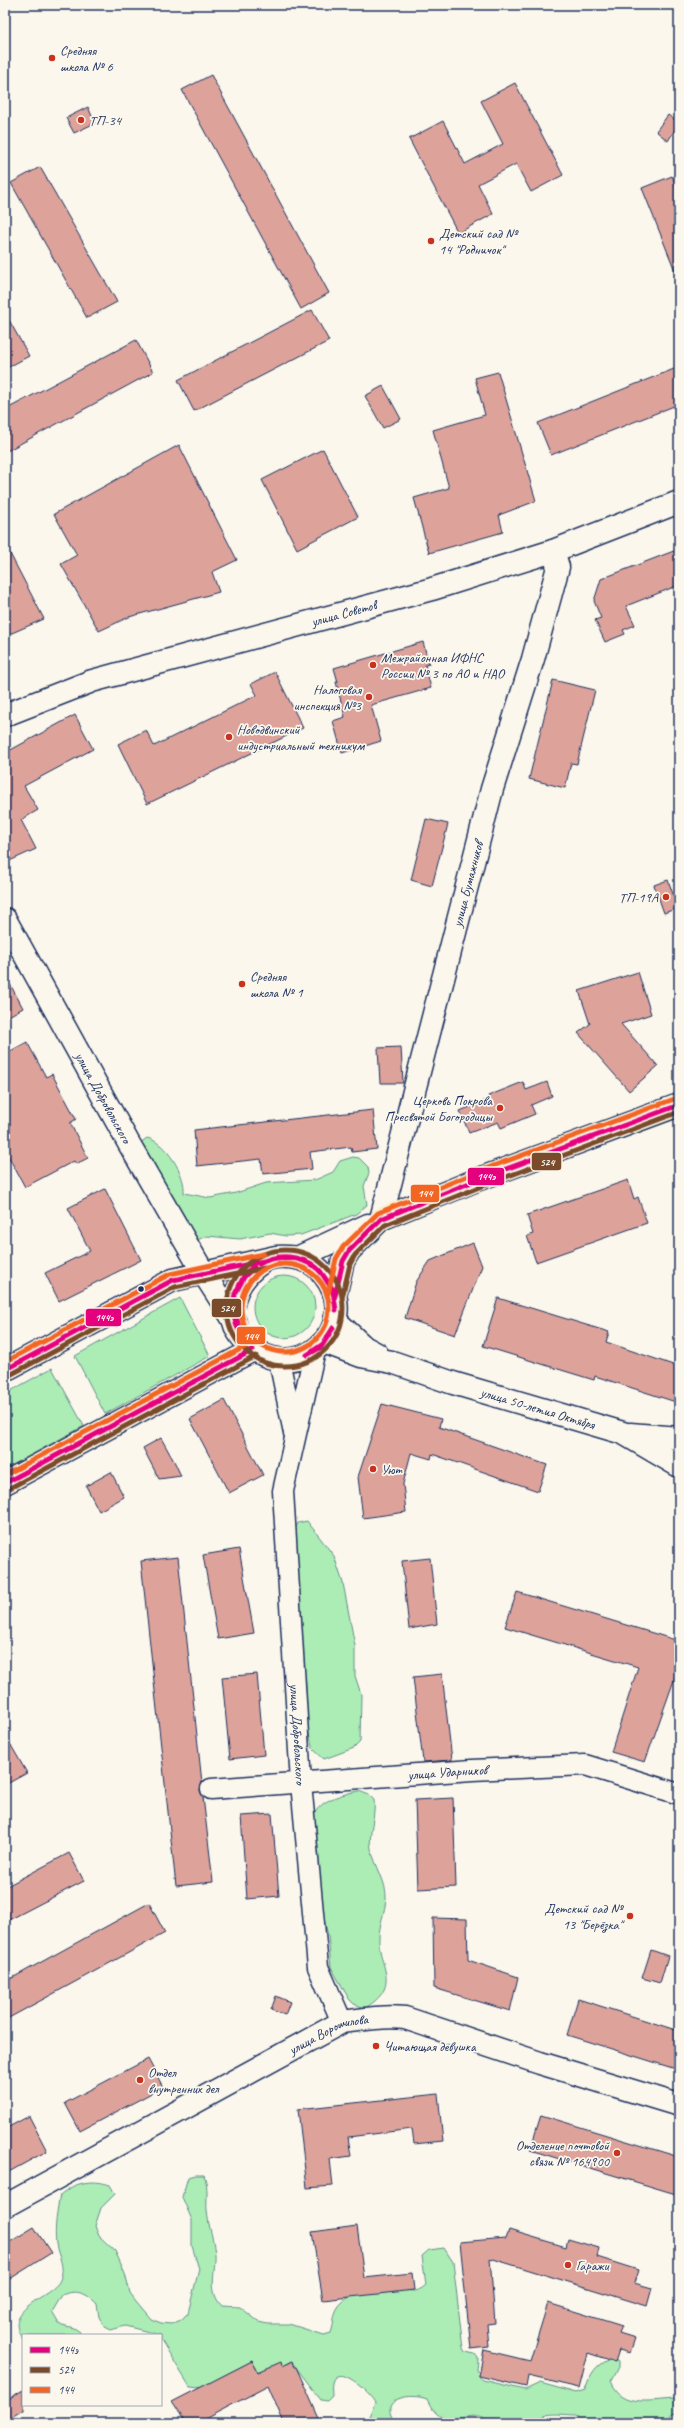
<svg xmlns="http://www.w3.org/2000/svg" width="684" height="2428" font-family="Caveat,sans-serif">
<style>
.green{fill:#acedb5;stroke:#648e8a}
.building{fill:#dda39b;stroke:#1b2f5e}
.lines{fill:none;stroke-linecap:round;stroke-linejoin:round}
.minor-casing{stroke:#1b2f5e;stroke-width:23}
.tertiary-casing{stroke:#1b2f5e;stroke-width:25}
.secondary-casing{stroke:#1b2f5e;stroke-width:25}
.primary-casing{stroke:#1b2f5e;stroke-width:25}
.minor{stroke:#fbf7ec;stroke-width:20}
.tertiary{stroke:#fbf7ec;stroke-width:22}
.secondary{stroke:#fbf7ec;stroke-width:22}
.primary{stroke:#fae180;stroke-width:22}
.bus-1-casing{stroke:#fbf7ec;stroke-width:8}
.bus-2-casing{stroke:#fbf7ec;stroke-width:8}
.bus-3-casing{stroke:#fbf7ec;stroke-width:8}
.bus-1{stroke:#e5007d;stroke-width:5}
.bus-2{stroke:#7a4b2a;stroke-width:5}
.bus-3{stroke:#f26522;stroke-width:5}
.poi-dot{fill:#c8321e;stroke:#fbf7ec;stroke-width:1.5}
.bus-dot{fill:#1b2f5e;stroke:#fbf7ec;stroke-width:1.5}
.labels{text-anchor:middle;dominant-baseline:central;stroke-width:3.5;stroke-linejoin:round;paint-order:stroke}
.poi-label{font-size:14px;fill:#1b2f5e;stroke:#fbf7ec;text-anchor:start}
.street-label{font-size:14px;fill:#1b2f5e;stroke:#fbf7ec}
.line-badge{stroke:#fbf7ec;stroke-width:1.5}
.badge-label{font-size:11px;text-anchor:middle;font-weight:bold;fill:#fff}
</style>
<rect width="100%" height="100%" fill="#fbf7ec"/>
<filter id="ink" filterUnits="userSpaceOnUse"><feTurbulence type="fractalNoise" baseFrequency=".025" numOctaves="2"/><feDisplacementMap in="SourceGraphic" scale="8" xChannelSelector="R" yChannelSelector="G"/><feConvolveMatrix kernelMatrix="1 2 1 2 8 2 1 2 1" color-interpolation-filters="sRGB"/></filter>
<g filter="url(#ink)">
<path class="green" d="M 147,1138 C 166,1142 186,1175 184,1193 L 210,1198 L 236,1193 L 266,1183 L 315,1180 L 333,1172 L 340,1161 L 353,1157 L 359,1158 L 368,1167 L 369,1173 L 364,1186 L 367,1205 L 356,1214 L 301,1235 L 286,1236 L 270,1233 L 240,1239 L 207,1236 L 194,1241 L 137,1145 Z
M253 1307a31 31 0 1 1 62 0a31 31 0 1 1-62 0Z
M 180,1298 L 210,1356 L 105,1414 L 75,1356 Z
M 52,1368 L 84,1426 L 5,1469 L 5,1394 Z
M 307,1521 L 334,1556 L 343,1583 L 355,1646 L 355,1676 L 361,1694 L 360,1742 L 354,1748 L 324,1759 L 313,1749 L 308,1729 L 307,1709 L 302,1688 L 294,1531 L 298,1523 Z
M 359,1791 L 369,1795 L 374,1800 C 376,1816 368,1833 371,1849 C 375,1866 387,1882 386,1899 C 385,1912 379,1925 379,1938 C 378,1967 403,1985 365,2008 L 354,2004 L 349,1999 L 331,1967 L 328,1935 L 322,1913 L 321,1885 L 313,1817 C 319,1800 342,1794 359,1791 Z
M 196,2175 L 204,2175 C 209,2187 206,2199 207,2211 C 208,2226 214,2239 215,2254 C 216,2272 207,2291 222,2306 L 240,2307 L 259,2322 L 267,2324 L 289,2324 L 324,2335 L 331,2333 C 334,2325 333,2316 337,2309 C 348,2289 381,2290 400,2290 C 411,2290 416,2294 426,2285 L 422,2256 L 429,2250 L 444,2248 L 453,2262 L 463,2348 L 465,2352 L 475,2354 L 478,2358 C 478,2368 474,2374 483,2380 L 525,2390 L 540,2383 L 576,2393 L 585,2390 C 590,2374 596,2363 613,2358 L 618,2362 L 618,2367 L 611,2381 C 623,2410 653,2399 679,2399 L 679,2412 L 672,2415 L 671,2423 L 584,2423 L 577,2415 C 561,2415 546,2410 535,2423 C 515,2423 497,2424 479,2416 C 453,2416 440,2428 427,2399 C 409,2392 376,2399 396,2423 L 363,2423 L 367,2421 L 375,2402 C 371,2393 337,2361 332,2383 C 331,2387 332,2392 332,2396 L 327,2401 L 321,2400 L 291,2361 L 282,2366 L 281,2363 L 262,2371 L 267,2387 L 252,2361 L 200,2388 L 190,2387 L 161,2340 L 161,2335 L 125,2326 L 111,2330 L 105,2327 L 99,2317 L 97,2304 C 87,2293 76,2289 62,2295 L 52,2312 L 59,2324 L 74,2328 L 80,2332 L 79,2335 L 23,2335 L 23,2340 C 0,2307 51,2299 60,2280 C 66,2266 58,2257 56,2244 C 54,2229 57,2210 60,2195 C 75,2182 92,2179 110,2185 L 115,2194 L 101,2208 L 95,2226 L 99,2236 L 115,2251 L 125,2273 L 130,2293 L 136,2301 L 151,2319 L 161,2323 L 171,2324 L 181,2320 L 188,2313 L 199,2269 L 192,2246 L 192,2220 L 182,2197 L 188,2177 Z"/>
<path class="building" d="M 211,75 L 329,293 L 301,309 L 182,90 Z
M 515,83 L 563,175 L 531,192 L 516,164 L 478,184 L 493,214 L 458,233 L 409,139 L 443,121 L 465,164 L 503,144 L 481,101 Z
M 88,107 L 95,123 L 74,133 L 66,118 Z
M 668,115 L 679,123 L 668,141 L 656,131 Z
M 40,167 L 117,302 L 87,318 L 11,183 Z
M 672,176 L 679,193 L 678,278 L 642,188 Z
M 312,310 L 329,341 L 194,411 L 178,380 Z
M 5,313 L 29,356 L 5,369 Z
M 136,340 L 153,372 L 5,452 L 5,410 Z
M 679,367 L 679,404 L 551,455 L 538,423 Z
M 498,372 L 536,501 L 499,515 L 503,532 L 429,553 L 414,498 L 449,488 L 433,430 L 485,415 L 475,378 Z
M 383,386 L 401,419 L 383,428 L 365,396 Z
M 179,445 L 237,560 L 212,572 L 219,592 L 129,617 L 99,631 L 61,564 L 77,555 L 54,514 Z
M 323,449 L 358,517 L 297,549 L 262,480 Z
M 5,544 L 44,619 L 5,636 Z
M 679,549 L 679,585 L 626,606 L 635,625 L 623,630 L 625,634 L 605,642 L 595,620 L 601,618 L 594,601 L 601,579 Z
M 423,642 L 429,664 L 425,665 L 431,688 L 371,705 L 381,741 L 342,753 L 333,721 L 345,717 L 336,682 L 338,682 L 334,668 Z
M 275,672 L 303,728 L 147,804 L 118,744 L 146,730 L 154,746 L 257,695 L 251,684 Z
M 553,680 L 595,690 L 577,764 L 571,763 L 565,788 L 529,779 Z
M 75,715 L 93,749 L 24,786 L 38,810 L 21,820 L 36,849 L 5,863 L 5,753 Z
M 426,819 L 448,824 L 432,886 L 411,880 Z
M 668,880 L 678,908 L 664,913 L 654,885 Z
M 638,972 L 651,1014 L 621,1024 L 658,1066 L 629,1091 L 578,1033 L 590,1024 L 579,991 Z
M 5,975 L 23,1008 L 5,1018 Z
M 27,1042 L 46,1077 L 52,1074 L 76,1119 L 70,1123 L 88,1158 L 76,1164 L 74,1161 L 25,1187 L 5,1150 L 5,1054 Z
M 401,1047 L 403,1083 L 380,1083 L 378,1048 Z
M 523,1082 L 526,1090 L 547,1082 L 552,1096 L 531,1105 L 535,1114 L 501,1128 L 498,1122 L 469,1133 L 460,1111 L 489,1099 L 488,1096 Z
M 373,1110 L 377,1149 L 352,1152 L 351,1147 L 310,1152 L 312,1169 L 263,1174 L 261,1159 L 197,1166 L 194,1130 Z
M 628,1180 L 634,1199 L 638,1197 L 647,1223 L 536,1262 L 527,1236 L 533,1234 L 527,1215 Z
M 105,1189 L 141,1260 L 59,1301 L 45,1273 L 90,1251 L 68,1208 Z
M 473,1243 L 482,1266 L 455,1335 L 405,1318 L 416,1282 L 430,1261 Z
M 498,1298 L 609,1332 L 606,1342 L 679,1367 L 679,1403 L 595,1376 L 594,1380 L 483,1346 Z
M 224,1400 L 263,1475 L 229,1493 L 190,1419 Z
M 382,1404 L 441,1419 L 439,1427 L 547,1465 L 538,1491 L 432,1454 L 431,1459 L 411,1453 L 403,1484 L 406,1512 L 363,1518 L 358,1477 Z
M 161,1438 L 175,1463 L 181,1476 L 159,1479 L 143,1448 Z
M 111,1472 L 124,1497 L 99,1511 L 86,1486 Z
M 239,1549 L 254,1633 L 218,1639 L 203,1555 Z
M 178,1557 L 202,1783 L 200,1790 L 203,1797 L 213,1882 L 176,1886 L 141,1561 Z
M 430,1558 L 437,1624 L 409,1629 L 402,1561 Z
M 517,1592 L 679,1641 L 679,1666 L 645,1762 L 611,1752 L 638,1667 L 505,1627 Z
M 257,1674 L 264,1755 L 230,1759 L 222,1677 Z
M 442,1674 L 452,1760 L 423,1762 L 413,1677 Z
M 5,1735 L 27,1773 L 5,1785 Z
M 453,1798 L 456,1887 L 418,1889 L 415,1800 Z
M 272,1814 L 279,1896 L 247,1899 L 241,1816 Z
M 69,1853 L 84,1881 L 5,1922 L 5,1887 Z
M 149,1903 L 165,1933 L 5,2020 L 5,1982 Z
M 433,1918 L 467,1919 L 468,1960 L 518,1977 L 510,2011 L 434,1988 Z
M 651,1950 L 668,1956 L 660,1983 L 642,1978 Z
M 276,1996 L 290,2002 L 285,2015 L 271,2010 Z
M 578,1999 L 679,2031 L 679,2070 L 567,2035 Z
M 148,2059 L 163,2087 L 80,2131 L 65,2103 Z
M 438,2094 L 443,2141 L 414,2144 L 412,2129 L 348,2137 L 351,2156 L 330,2159 L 333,2186 L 307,2188 L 298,2109 Z
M 541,2115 L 679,2157 L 679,2195 L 530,2150 Z
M 29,2116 L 47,2151 L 5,2174 L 5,2129 Z
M 357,2226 L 364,2278 L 412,2273 L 414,2290 L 323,2300 L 312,2232 Z
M 34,2227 L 51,2253 L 5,2282 L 5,2245 Z
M 509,2230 L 566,2247 L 568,2239 L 599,2248 L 597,2257 L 638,2270 L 634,2283 L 652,2288 L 647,2306 L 490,2258 L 495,2323 L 487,2324 L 489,2347 L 471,2349 L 460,2242 L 506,2238 Z
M 548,2303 L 622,2326 L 619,2333 L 635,2338 L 630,2353 L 619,2350 L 615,2362 L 588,2353 L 579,2388 L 528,2376 L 526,2387 L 479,2376 L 484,2350 L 530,2361 Z
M 252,2361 L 258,2372 L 281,2362 L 282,2366 L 292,2361 L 294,2367 L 296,2367 L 321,2423 L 284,2423 L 268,2386 L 197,2423 L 186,2423 L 172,2402 Z
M 23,2390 L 23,2410 L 5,2421 L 5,2401 Z"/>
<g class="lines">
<g class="minor-casing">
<g id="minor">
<path id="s1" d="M 315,1350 L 283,1491 L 301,1783 L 318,1967 L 342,2022"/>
<path d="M 279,1360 L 294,1433"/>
<path id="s2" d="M 211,1789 L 472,1770 L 585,1765 L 679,1794"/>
</g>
</g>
<g class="tertiary-casing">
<g id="tertiary">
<path id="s3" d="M 5,715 L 92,681 L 432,589 L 553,551 L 679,502"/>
<path id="s4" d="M 5,919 L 128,1142 L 204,1274"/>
<path id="s5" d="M 381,1219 L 492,789 L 533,659 L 558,567 L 553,551"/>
</g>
</g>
<g class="secondary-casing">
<g id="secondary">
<path d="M 297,1258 L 368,1225"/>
<path d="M 204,1274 L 235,1322"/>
<path d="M 335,1296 L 343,1261 L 349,1251 L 381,1219"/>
<path d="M 335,1320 L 364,1347 L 377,1354"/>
<path id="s6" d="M 324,1342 L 361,1356 L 392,1362 L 453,1383 L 623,1433 L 679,1466"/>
<path d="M 5,1370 L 173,1280 L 276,1257 C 295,1256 312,1259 324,1275 C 366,1328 294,1391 246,1342 C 219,1315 236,1279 264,1261"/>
<path d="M 630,1434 L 679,1438"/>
<path d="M 5,1483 L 253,1350"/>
<path id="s7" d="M 5,2206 L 342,2022 C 364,2019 383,2016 405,2018 L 540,2063 L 679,2105"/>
</g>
</g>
<g class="primary-casing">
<path id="primary" d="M 381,1219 L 479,1179 L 679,1105"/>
</g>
<use href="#minor" class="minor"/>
<use href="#tertiary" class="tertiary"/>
<use href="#secondary" class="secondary"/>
<use href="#primary" class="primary"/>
<g class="bus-1-casing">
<path id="bus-1" d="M 259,1264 C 279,1251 313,1256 325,1278
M 259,1264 C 279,1252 313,1257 325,1278
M 325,1278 L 333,1290 L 336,1310
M 325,1278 L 333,1291 L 336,1310
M 235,1294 C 233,1313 237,1325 247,1341
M 235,1294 C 231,1310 234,1329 247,1341
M 235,1294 L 246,1272 L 254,1267
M 235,1294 L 244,1277 L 254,1267
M 335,1296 L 343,1261 L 349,1251 L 381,1219 L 479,1179 L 679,1105
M 307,1355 L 323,1344 L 333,1328
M 307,1355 L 321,1347 L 333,1328
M 5,1370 L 173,1280 L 264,1261
M 5,1483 L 253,1350"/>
</g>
<g class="bus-2-casing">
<path id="bus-2" d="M227 1308a58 58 0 1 1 116 0a58 58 0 1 1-116 0Z
M 342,1298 L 350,1264 L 355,1255 L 385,1225 L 482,1186 L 679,1112
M 8,1376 L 175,1287 L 265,1268
M 8,1489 L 256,1356"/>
</g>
<g class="bus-3-casing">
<path id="bus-3" d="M241 1308a44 44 0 1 1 88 0a44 44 0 1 1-88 0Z
M 328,1294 L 336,1259 L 343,1247 L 378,1213 L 477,1172 L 677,1098
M 5,1362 L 170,1274 L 263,1254
M 5,1475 L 250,1344"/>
</g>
<use href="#bus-1" class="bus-1"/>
<use href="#bus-2" class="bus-2"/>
<use href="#bus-3" class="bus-3"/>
</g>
</g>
<g class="poi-dot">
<circle cx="52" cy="58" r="4"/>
<circle cx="81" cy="120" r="4"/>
<circle cx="431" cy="241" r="4"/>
<circle cx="373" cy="665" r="4"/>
<circle cx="369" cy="697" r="4"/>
<circle cx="229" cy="737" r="4"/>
<circle cx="666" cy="897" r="4"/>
<circle cx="242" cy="984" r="4"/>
<circle cx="500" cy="1108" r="4"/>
<circle cx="373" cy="1469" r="4"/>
<circle cx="630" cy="1916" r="4"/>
<circle cx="376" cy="2046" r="4"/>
<circle cx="140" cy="2080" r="4"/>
<circle cx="617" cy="2153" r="4"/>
<circle cx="568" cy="2265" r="4"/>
</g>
<circle class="bus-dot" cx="141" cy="1289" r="3.5"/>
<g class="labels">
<g class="poi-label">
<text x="60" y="50">Средняя<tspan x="60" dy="16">школа № 6</tspan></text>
<text x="89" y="120">ТП-34</text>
<text x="439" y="233">Детский сад №<tspan x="439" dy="16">14 "Родничок"</tspan></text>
<text x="381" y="657">Межрайонная ИФНС<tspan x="381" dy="16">России № 3 по АО и НАО</tspan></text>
<text x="361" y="689" text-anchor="end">Налоговая<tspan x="361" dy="16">инспекция №3</tspan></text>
<text x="237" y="729">Новодвинский<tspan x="237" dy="16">индустриальный техникум</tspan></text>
<text x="658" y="897" text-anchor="end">ТП-19А</text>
<text x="250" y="976">Средняя<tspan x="250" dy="16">школа № 1</tspan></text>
<text x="492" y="1100" text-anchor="end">Церковь Покрова<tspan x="492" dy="16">Пресвятой Богородицы</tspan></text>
<text x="381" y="1469">Уют</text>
<text x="622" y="1908" text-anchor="end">Детский сад №<tspan x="622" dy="16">13 "Берёзка"</tspan></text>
<text x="384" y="2046">Читающая девушка</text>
<text x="148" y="2072">Отдел<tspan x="148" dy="16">внутренних дел</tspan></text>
<text x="609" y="2145" text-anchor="end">Отделение почтовой<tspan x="609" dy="16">связи № 164900</tspan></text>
<text x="576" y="2265">Гаражи</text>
</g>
<g class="street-label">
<text stroke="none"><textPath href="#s3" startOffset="354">улица Советов</textPath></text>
<text stroke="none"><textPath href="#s5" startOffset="346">улица Бумажников</textPath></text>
<text stroke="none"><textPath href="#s4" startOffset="204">улица Добровольского</textPath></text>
<text stroke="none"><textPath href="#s6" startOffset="224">улица 50-летия Октября</textPath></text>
<text stroke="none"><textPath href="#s1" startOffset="388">улица Добровольского</textPath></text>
<text stroke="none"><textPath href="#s2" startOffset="237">улица Ударников</textPath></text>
<text stroke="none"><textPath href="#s7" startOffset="367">улица Ворошилова</textPath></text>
</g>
</g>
<g class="line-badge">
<rect x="531" y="1152" width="31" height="19" rx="4" fill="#7a4b2a"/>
<rect x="467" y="1167" width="38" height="19" rx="4" fill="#e5007d"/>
<rect x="410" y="1184" width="30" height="19" rx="4" fill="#f26522"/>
<rect x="211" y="1298" width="31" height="20" rx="4" fill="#7a4b2a"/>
<rect x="85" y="1308" width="37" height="19" rx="4" fill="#e5007d"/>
<rect x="236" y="1326" width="30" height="19" rx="4" fill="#f26522"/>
</g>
<g class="badge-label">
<text x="547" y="1166">524</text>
<text x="486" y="1180">144э</text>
<text x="425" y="1197">144</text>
<text x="227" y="1312">524</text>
<text x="104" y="1321">144э</text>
<text x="251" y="1340">144</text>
</g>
<rect width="684" height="2428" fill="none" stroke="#fbf7ec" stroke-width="20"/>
<rect x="10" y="10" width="664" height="2408" fill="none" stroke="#1b2f5e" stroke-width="1.5" filter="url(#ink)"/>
<rect x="22" y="2334" width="140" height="72" fill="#fbf7ec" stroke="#a1a7b3"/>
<rect x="30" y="2347" width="20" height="6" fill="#e5007d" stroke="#a1a7b3"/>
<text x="58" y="2354" font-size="12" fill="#1b2f5e">144э</text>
<rect x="30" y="2367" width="20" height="6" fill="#7a4b2a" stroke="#a1a7b3"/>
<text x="58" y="2374" font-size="12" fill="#1b2f5e">524</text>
<rect x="30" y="2387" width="20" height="6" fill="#f26522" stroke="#a1a7b3"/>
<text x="58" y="2394" font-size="12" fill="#1b2f5e">144</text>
</svg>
